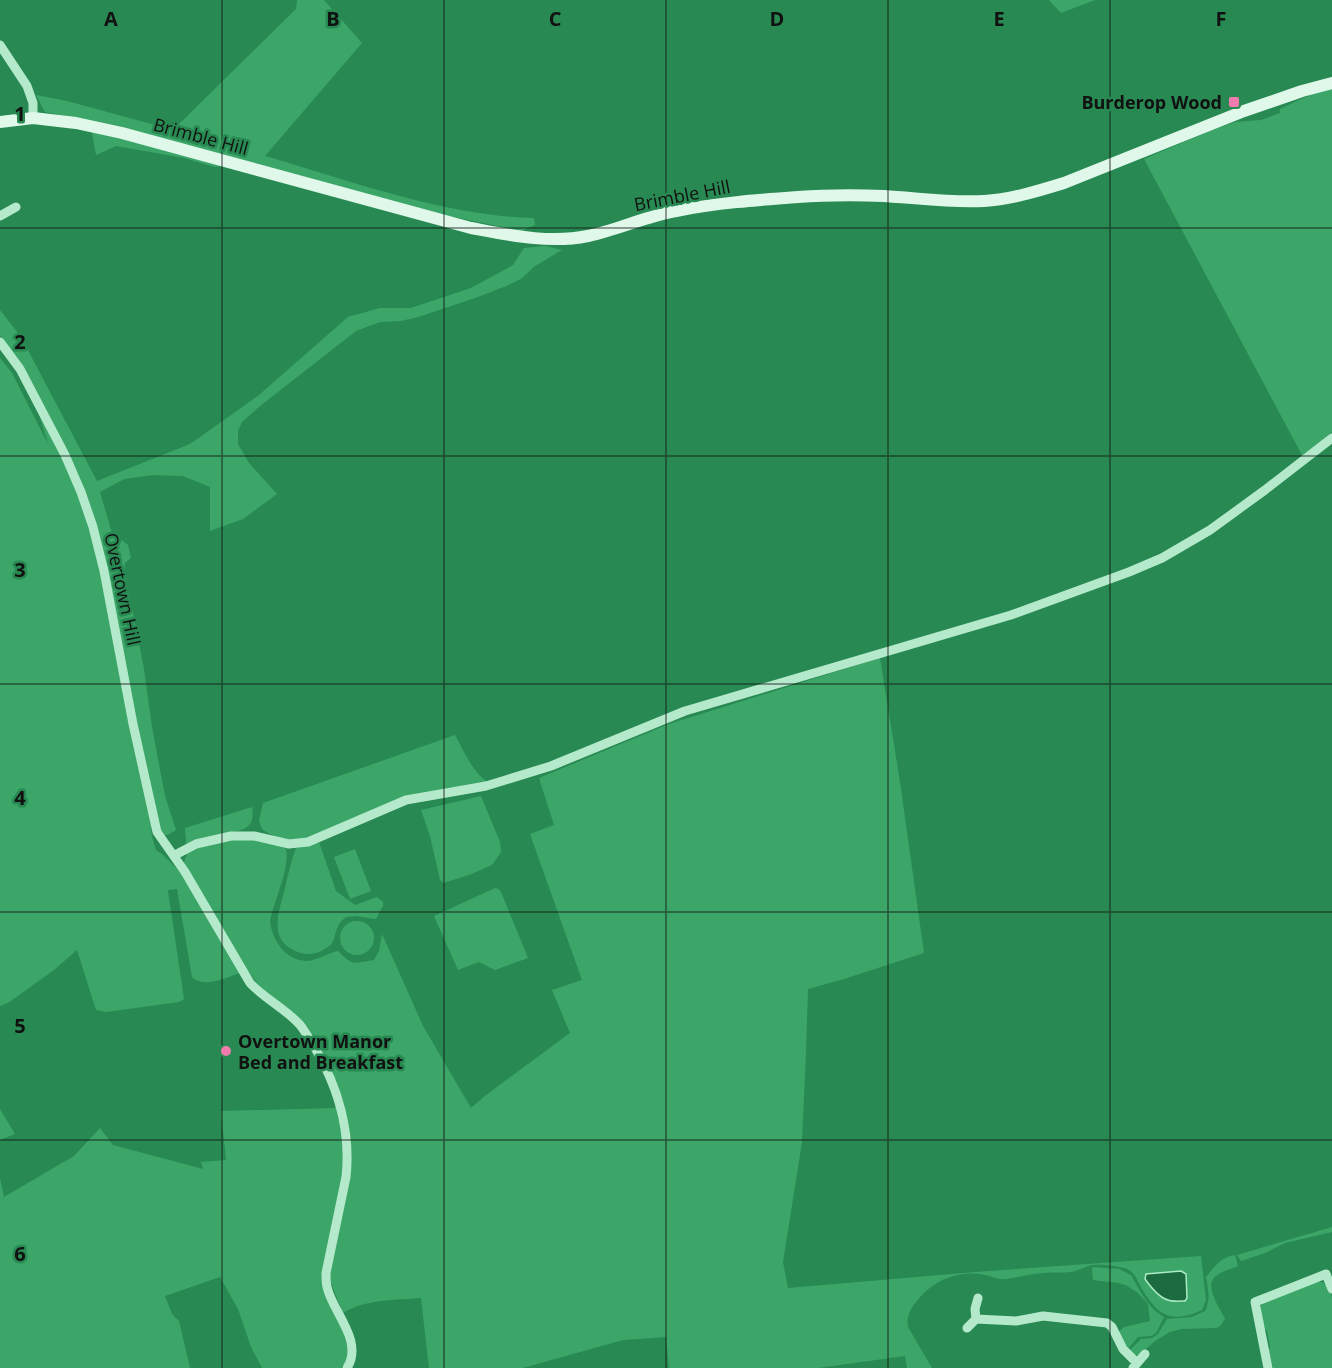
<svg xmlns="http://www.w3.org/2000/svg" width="1332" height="1368" font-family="'Open Sans',sans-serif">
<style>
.green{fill:#3ca669}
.water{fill:#1c6a3f;stroke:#aaeac4;stroke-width:1.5}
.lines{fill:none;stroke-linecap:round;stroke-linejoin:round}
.minor{stroke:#b5e9cb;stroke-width:9}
.secondary{stroke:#dff8ea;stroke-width:12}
.grid{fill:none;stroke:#111;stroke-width:1.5;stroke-opacity:0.55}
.poi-dot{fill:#f17bac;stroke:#288a52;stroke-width:2}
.labels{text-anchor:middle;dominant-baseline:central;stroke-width:5;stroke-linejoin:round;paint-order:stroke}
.poi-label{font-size:18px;font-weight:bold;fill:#111;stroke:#288a52;text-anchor:end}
.street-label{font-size:18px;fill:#111;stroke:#288a52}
.grid-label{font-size:20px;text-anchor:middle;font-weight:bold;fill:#111;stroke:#288a52;stroke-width:5;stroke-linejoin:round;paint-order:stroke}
</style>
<rect width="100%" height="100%" fill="#288a52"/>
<path class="green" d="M 297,0 L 324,0 L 362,43 L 265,156 C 351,181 445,216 534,218 L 535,225 L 522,231 L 444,215 L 247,163 L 215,167 L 184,158 L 116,146 L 96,155 L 90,121 L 45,112 L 36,95 L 67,101 L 173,130 L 296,9 Z
M 1049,0 L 1095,0 L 1061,13 Z
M 1332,89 L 1332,432 L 1303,457 L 1144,159 L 1210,131 L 1235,122 L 1261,120 L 1280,113 L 1280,109 C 1297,101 1313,92 1332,89 Z
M 546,246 L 562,250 L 535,266 L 521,279 L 506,286 L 478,297 L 418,317 L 401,321 L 380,322 L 356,331 L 260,406 L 242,422 L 238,431 L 238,444 L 249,463 L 277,494 L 243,519 L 210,531 L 210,487 L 183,476 L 153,475 L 124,479 L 100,492 L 112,533 L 128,545 L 131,558 L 125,563 L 124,572 L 132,608 L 144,669 L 152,727 L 165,796 L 176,830 L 168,835 L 164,835 L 150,817 L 152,837 L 156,850 L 162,854 L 180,872 L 187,854 L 185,828 L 252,807 C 256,831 241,830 222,834 C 243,837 268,838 286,849 C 290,868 274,901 270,921 C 272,940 285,960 306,961 C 317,961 327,953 338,951 C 354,967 353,963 374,960 L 379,951 L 382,934 L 423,1026 L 471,1108 L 486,1095 L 570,1033 L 552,990 L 582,980 L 530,834 L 554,825 L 539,778 L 669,724 L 880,658 L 900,782 L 924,953 L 844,979 L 808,989 L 806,1051 L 802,1142 L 783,1262 L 788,1288 L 975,1272 L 1201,1256 L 1206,1300 L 1202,1310 C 1171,1324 1158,1316 1142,1289 C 1137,1280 1135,1272 1125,1268 C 1116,1266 1097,1263 1088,1266 C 1082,1268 1077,1271 1071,1272 C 1062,1273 1053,1272 1043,1273 C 1031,1274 1019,1277 1007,1279 C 997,1280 990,1275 980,1274 C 955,1271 931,1282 916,1302 C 910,1309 906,1318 908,1327 L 932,1368 L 907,1368 L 905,1356 L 818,1368 L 669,1368 L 666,1337 L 623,1340 L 523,1368 L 429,1368 L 421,1298 C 396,1300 365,1299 343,1313 L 331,1283 L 325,1291 C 331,1306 347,1336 348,1351 C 349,1357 346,1363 341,1368 L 262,1368 L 251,1347 L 238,1309 L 220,1277 L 165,1296 L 172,1314 L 179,1321 L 190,1368 L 0,1368 L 0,1178 L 4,1197 L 74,1156 L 100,1128 L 113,1145 L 203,1169 L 201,1162 L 226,1160 L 221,1111 L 335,1108 L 332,1064 L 326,1059 L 308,1027 L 260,987 L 247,970 C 232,975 205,990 192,977 L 177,889 L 169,890 L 168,891 L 184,999 L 179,1002 L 106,1012 L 96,1010 L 77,950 L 54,970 L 8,1003 L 0,1006 L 0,358 L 12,373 L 48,444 L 27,374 L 0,335 L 0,310 L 21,337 L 97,481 L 190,444 L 259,395 L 348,317 L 380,308 L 411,308 L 471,288 L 513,265 L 524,248 Z
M 455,735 C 464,751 472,772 488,782 L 443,791 L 328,832 L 302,840 L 290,840 L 279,838 L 268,833 L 262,829 L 259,821 L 263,803 Z
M 481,796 L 500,842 L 501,852 L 492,865 L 469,875 L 443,883 L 440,880 L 430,836 L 421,810 Z
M 319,842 L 336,891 L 355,905 L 377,897 L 383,902 L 383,906 L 376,919 L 356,916 L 346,917 C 332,927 338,941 328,947 C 318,954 309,956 298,952 C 267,941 279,911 285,888 C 288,875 291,861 296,848 Z
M 355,849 L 371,891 L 350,899 L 334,857 Z
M 495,888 L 498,889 L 501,892 L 528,958 L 495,970 L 479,962 L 458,970 L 434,916 Z
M340 938a17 17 0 1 1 34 0a17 17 0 1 1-34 0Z
M 0,1109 L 15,1134 L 0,1140 Z
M 1332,1227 L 1332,1232 L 1285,1243 L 1265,1253 L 1241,1261 L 1237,1255 Z
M 1235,1255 L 1238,1266 C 1232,1269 1222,1271 1216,1276 C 1203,1285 1220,1308 1225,1319 L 1220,1326 L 1216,1328 L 1181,1329 L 1170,1332 L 1155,1341 L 1139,1355 L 1135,1355 L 1128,1352 L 1141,1339 L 1152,1338 L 1158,1334 L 1167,1319 L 1192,1317 L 1205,1311 C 1211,1300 1208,1289 1206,1277 C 1214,1267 1221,1257 1235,1255 Z
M 1092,1267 L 1119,1269 L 1131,1275 C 1140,1291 1148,1308 1164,1317 L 1156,1333 L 1151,1336 L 1138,1337 L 1127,1350 L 1118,1332 L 1124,1327 L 1150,1321 L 1148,1304 L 1138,1293 L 1126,1285 L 1118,1283 L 1093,1280 Z
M 1317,1282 L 1322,1282 L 1326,1285 L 1332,1297 L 1332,1368 L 1273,1368 L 1269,1351 L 1270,1347 L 1267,1331 L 1263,1327 L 1260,1308 L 1263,1303 Z"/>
<path class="water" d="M 1181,1271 L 1186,1274 L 1187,1298 L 1185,1301 C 1180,1301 1173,1302 1168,1300 C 1160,1298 1150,1286 1145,1279 L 1146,1274 Z"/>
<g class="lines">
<path class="minor" d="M 0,45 L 27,86 L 33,103 L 33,118
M 0,216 L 16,207
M 0,342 L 20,369 L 65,455 L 81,492 L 93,527 L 104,571 L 133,724 L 157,832 L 185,872 L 250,983 C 265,999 286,1009 300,1025 C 306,1032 310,1041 315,1048 C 338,1087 351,1132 346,1177 L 326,1273 C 326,1278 326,1283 327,1287 C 333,1313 364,1341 347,1368
M 175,855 L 196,844 L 231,836 L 254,836 L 289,844 L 308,842 L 406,800 L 486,786 L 551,766 L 685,711 L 1011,615 L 1129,572 L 1162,558 L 1210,530 L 1265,490 L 1332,438
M 976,1319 L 1016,1321 L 1043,1316 L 1107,1323 L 1112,1327 L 1123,1349 L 1137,1363
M 967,1328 L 976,1319 L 975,1309 L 978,1298
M 1133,1368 L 1145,1354
M 1268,1368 L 1255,1302 L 1326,1274 L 1332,1289"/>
<path class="secondary" d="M 0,122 L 33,118 L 76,123 L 122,133 L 471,228 C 509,235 549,244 588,236 C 618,230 646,216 676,211 C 716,203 757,200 798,197 C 827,195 855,195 884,196 C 918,198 951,203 984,201 C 1012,199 1038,191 1064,183 L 1244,111 L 1302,91 L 1332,83"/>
</g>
<path class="grid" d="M 222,0 L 222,1368M 444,0 L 444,1368M 666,0 L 666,1368M 888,0 L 888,1368M 1110,0 L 1110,1368M 0,228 L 1332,228M 0,456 L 1332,456M 0,684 L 1332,684M 0,912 L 1332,912M 0,1140 L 1332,1140"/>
<g class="poi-dot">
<rect x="1228" y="96" width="12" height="12" rx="3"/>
<circle cx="226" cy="1051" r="6"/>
</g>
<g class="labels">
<g class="poi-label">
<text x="1222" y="102">Burderop Wood</text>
<text x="238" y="1041" text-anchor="start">Overtown Manor<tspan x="238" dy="21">Bed and Breakfast</tspan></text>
</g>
<g class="street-label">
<text transform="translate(201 136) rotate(15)">Brimble Hill</text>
<text transform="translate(682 195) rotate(-11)">Brimble Hill</text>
<text transform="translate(123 589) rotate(78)">Overtown Hill</text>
</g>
</g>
<g class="grid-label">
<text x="111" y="26">A</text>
<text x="333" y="26">B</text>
<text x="555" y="26">C</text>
<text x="777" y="26">D</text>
<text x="999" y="26">E</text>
<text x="1221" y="26">F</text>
<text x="20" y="121">1</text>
<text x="20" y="349">2</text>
<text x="20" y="577">3</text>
<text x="20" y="805">4</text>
<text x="20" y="1033">5</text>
<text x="20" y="1261">6</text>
</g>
</svg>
